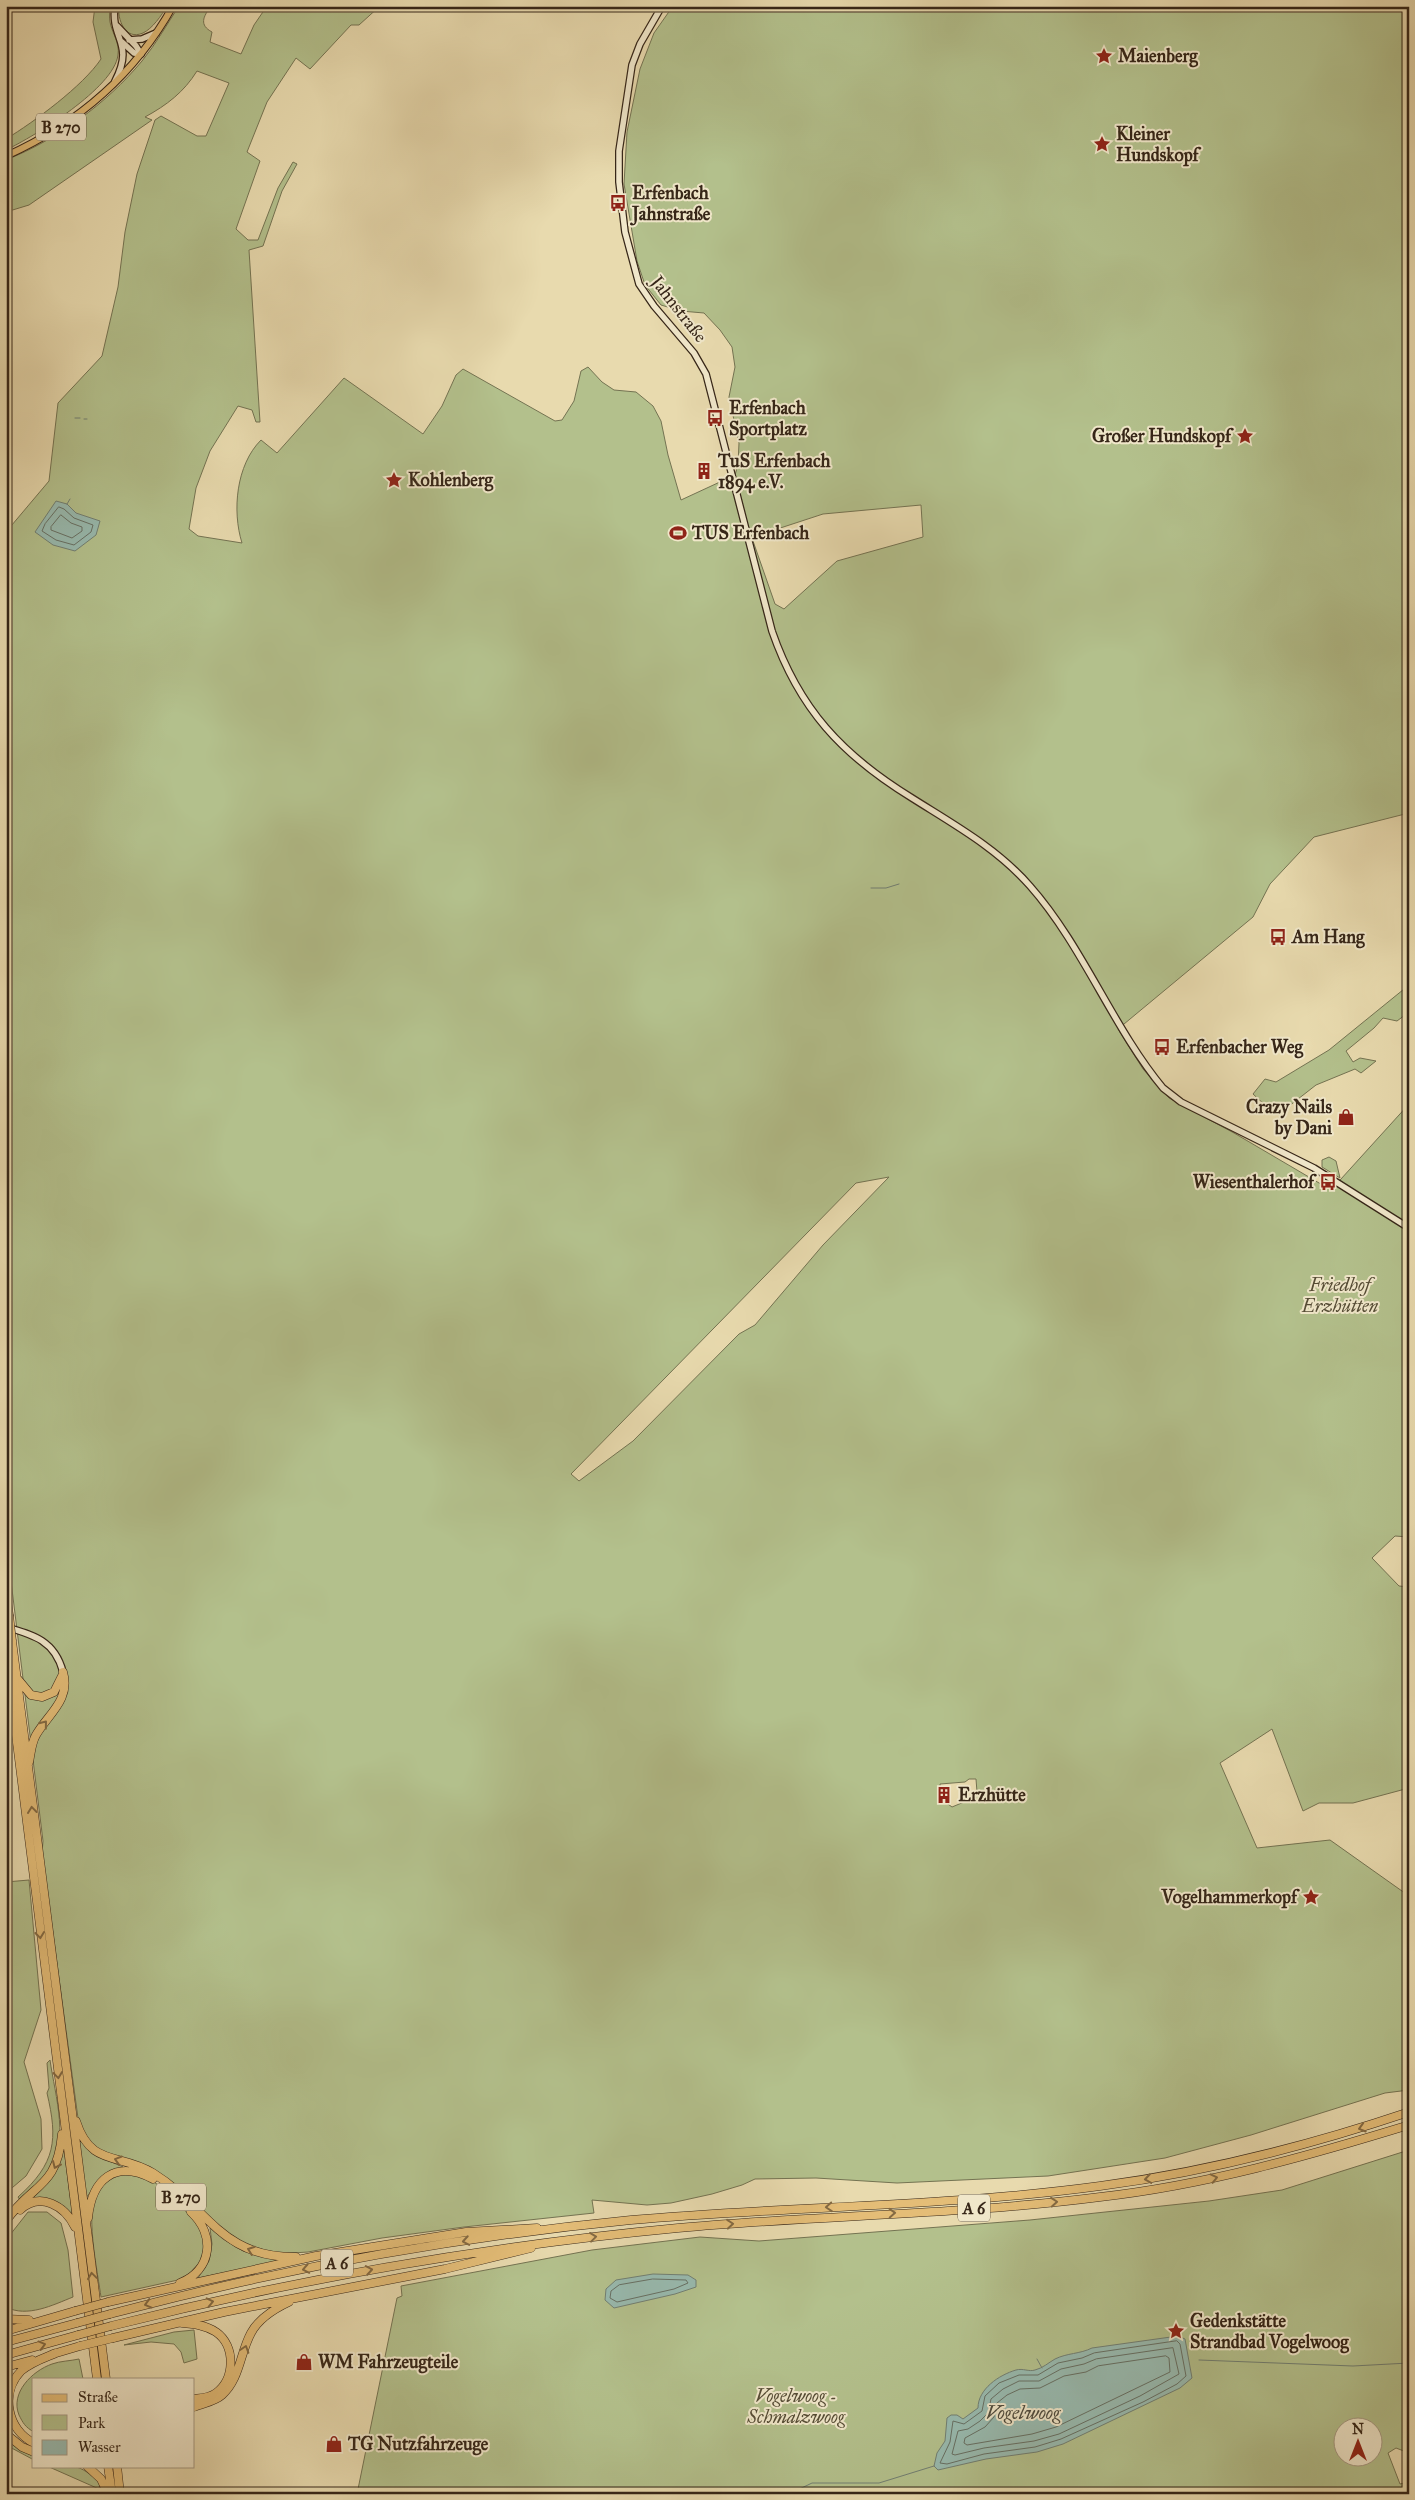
<svg xmlns="http://www.w3.org/2000/svg" width="1415" height="2500" font-family="'IM FELL Great Primer',serif">
<style>
.green{fill:#b3c08c;stroke:#747352;fill-rule:evenodd}
.water{fill:#98baaf;stroke:#717f73}
.lines{fill:none;stroke-linecap:round;stroke-linejoin:round}
.shore{stroke:#677064;stroke-width:1}
.stream{stroke:#717f73;stroke-width:1}
.secondary-casing{stroke:#362618;stroke-width:8}
.primary-casing{stroke:#362618;stroke-width:8}
.highway-casing{stroke:#362618;stroke-width:9}
.secondary{stroke:#f0e7ca;stroke-width:5.5}
.primary{stroke:#e4bd77;stroke-width:6}
.highway{stroke:#e4bd77;stroke-width:8}
.highway-bridge-casing{stroke:#362618;stroke-width:9;stroke-linecap:butt}
.highway-bridge{stroke:#e4bd77;stroke-width:8}
.oneway{stroke:#846a43}
.labels{text-anchor:middle;dominant-baseline:central;stroke-width:4;stroke-linejoin:round;paint-order:stroke}
.shield{fill:#f0e7ca;stroke:#6e604d;stroke-width:1}
.shield-label{font-size:16px;font-weight:bold;fill:#362618}
.poi-label{font-size:18px;font-weight:bold;fill:#362618;stroke:#f0e7ca;text-anchor:start}
.street-label{font-size:18px;fill:#362618;stroke:#f0e7ca}
.park-label{font-size:18px;font-style:italic;fill:#554c35;stroke:#f0e7ca}
.water-label{font-size:19px;font-style:italic;fill:#4e4b3e;stroke:#f0e7ca}
</style>
<rect width="100%" height="100%" fill="#e8daae"/>
<filter id="stains"><feTurbulence type="fractalNoise" baseFrequency=".004" numOctaves="4"/><feColorMatrix values="0 0 0 0 .2 0 0 0 0 .09 0 0 0 0 .02 0 0 0 .5 -.17"/></filter>
<radialGradient id="worn" r=".72"><stop offset=".6" stop-color="#630" stop-opacity="0"/><stop offset="1" stop-color="#630" stop-opacity=".3"/></radialGradient>
<path class="green" d="M 95,6 L 110,6 C 110,11 109,17 110,22 C 112,33 120,43 118,55 C 114,88 35,136 6,150 L 6,139 C 34,122 83,86 101,59 L 93,22 Z
M 119,6 L 167,6 C 162,15 152,29 143,33 C 125,41 117,19 119,6 Z
M 179,6 L 211,6 C 203,17 199,25 212,32 L 210,42 L 241,54 L 254,25 L 267,6 L 380,6 L 359,25 L 351,25 L 310,69 L 296,58 L 267,102 L 247,152 L 260,161 L 236,229 L 248,240 L 258,240 L 278,188 L 293,162 L 297,164 L 282,191 L 263,246 L 249,250 L 260,422 L 256,422 L 252,410 L 238,406 L 210,451 L 196,488 L 189,529 L 198,536 L 242,543 C 232,511 236,465 261,440 L 277,453 L 344,378 L 423,434 L 442,406 L 456,375 L 463,369 L 555,421 L 562,420 L 574,401 L 581,371 L 588,367 L 602,382 L 614,390 L 636,392 L 653,406 L 661,421 L 668,455 L 681,500 L 735,475 L 738,465 L 739,443 L 729,397 L 735,367 L 732,347 L 720,330 L 704,313 L 681,311 L 661,305 L 645,285 L 637,261 L 624,184 L 627,132 L 640,69 L 654,33 L 673,6 L 1409,6 L 1409,813 L 1314,837 L 1270,884 L 1253,917 L 1118,1029 L 1143,1069 L 1169,1098 L 1234,1133 L 1331,1190 L 1409,1104 L 1409,1537 L 1395,1536 L 1372,1558 L 1399,1586 L 1409,1587 L 1409,1788 L 1353,1803 L 1319,1803 L 1303,1811 L 1272,1729 L 1220,1763 L 1257,1848 L 1330,1840 L 1409,1896 L 1409,2090 L 1385,2093 L 1251,2135 L 1165,2158 L 1048,2176 L 897,2183 L 816,2178 L 755,2179 L 742,2185 L 712,2194 L 671,2203 L 647,2205 L 592,2200 L 594,2213 L 464,2227 L 382,2238 L 308,2252 L 277,2254 L 238,2242 L 165,2179 L 90,2145 L 82,2130 L 78,2118 L 42,1853 L 43,1841 L 10,1573 L 6,1562 L 6,532 L 49,481 L 58,403 L 102,356 L 118,287 L 125,232 L 137,174 L 155,120 L 161,116 L 197,136 L 206,136 L 229,83 L 197,71 C 184,92 167,105 145,117 L 152,120 L 29,205 L 6,212 L 6,160 C 58,139 106,104 142,61 C 156,44 167,24 179,6 ZM 921,505 L 923,537 L 837,561 L 784,609 L 775,604 L 753,541 L 762,534 L 823,514 ZM 889,1177 L 823,1245 L 755,1325 L 739,1334 L 633,1441 L 579,1481 L 571,1474 L 856,1183 ZM 969,1779 L 976,1779 L 977,1792 L 969,1800 L 952,1807 L 941,1799 L 940,1784 L 965,1782 Z
M 1409,985 L 1409,1012 L 1397,1021 L 1383,1018 L 1374,1028 L 1346,1051 L 1353,1062 L 1360,1058 L 1376,1061 L 1361,1073 L 1355,1069 L 1316,1085 L 1284,1110 L 1266,1106 L 1253,1094 L 1265,1079 L 1276,1082 L 1329,1050 Z
M 1329,1157 L 1336,1161 L 1340,1178 L 1322,1167 L 1322,1160 Z
M 29,1880 L 41,2010 L 24,2062 L 41,2119 L 42,2149 L 26,2176 L 6,2193 L 6,1882 Z
M 50,2060 C 55,2096 71,2144 47,2177 C 40,2185 29,2193 20,2200 L 18,2197 C 56,2163 58,2140 47,2093 L 49,2088 L 47,2063 Z
M 78,2134 L 93,2154 L 123,2167 L 103,2175 L 86,2198 Z
M 64,2149 L 73,2218 C 63,2202 50,2198 33,2198 L 52,2178 Z
M 1409,2150 L 1409,2453 L 1396,2448 L 1388,2453 L 1400,2484 L 1409,2482 L 1409,2494 L 357,2494 L 397,2298 L 402,2296 L 401,2286 L 592,2250 L 700,2237 L 759,2241 L 1030,2220 L 1209,2201 L 1282,2190 ZM 1342,2428 L 1372,2428 L 1372,2458 L 1342,2458 Z
M 124,2173 L 145,2177 L 162,2187 L 200,2226 L 205,2245 L 201,2261 L 189,2274 L 178,2280 L 101,2297 C 98,2275 86,2216 95,2197 C 101,2185 111,2178 124,2173 Z
M 28,2212 L 47,2212 L 61,2223 L 68,2250 L 73,2297 C 53,2305 27,2318 6,2307 L 6,2240 Z
M 210,2228 L 223,2239 L 243,2251 L 282,2261 L 198,2278 L 209,2261 L 212,2244 Z
M 194,2330 L 197,2359 L 184,2363 L 181,2352 L 174,2344 L 151,2342 L 124,2345 L 174,2332 Z
M 79,2359 L 83,2379 L 34,2379 L 34,2432 C 25,2427 23,2423 19,2415 C 10,2393 32,2371 52,2364 C 60,2361 70,2361 79,2359 Z
M 6,2439 L 34,2455 L 34,2460 L 6,2445 Z
M 47,2466 C 76,2466 78,2463 100,2483 L 99,2489 Z"/>
<path class="water" d="M 56,501 L 67,504 L 76,513 L 100,521 L 96,535 L 75,551 L 53,545 L 35,532 Z
M 653,2274 L 688,2275 L 696,2280 L 696,2287 L 675,2294 L 614,2308 L 605,2300 L 606,2289 L 616,2280 Z
M 1178,2336 L 1185,2339 L 1192,2378 L 1180,2388 L 1063,2444 L 1037,2452 L 986,2459 L 938,2470 L 934,2466 L 937,2453 L 945,2441 L 947,2418 L 951,2415 L 957,2415 L 963,2419 L 978,2408 C 978,2389 999,2375 1016,2370 C 1023,2368 1029,2372 1035,2370 C 1043,2368 1048,2363 1055,2359 C 1067,2353 1080,2354 1092,2348 Z"/>
<g class="lines">
<path class="shore" d="M 59,507 L 64,509 L 74,518 L 93,525 L 91,532 L 74,545 L 56,540 L 42,531 L 45,524 Z
M 61,515 L 71,523 L 82,527 L 82,531 L 72,538 L 51,530 L 51,527 Z
M 653,2279 L 686,2280 L 688,2283 L 674,2289 L 617,2302 L 610,2298 L 611,2291 L 619,2285 Z
M 1177,2341 L 1180,2344 L 1186,2376 L 1177,2384 L 1143,2402 L 1061,2439 L 1035,2447 L 984,2454 L 947,2464 L 940,2463 L 950,2442 L 953,2421 L 964,2424 L 982,2411 L 985,2396 L 999,2383 L 1019,2375 L 1038,2375 L 1058,2363 L 1082,2358 L 1094,2353 Z
M 1173,2348 L 1179,2374 L 1140,2396 L 1059,2434 L 1034,2441 L 984,2448 L 955,2455 L 952,2454 L 958,2431 L 968,2429 L 980,2421 L 988,2413 L 991,2399 L 1003,2389 L 1019,2381 L 1039,2381 L 1061,2369 L 1084,2364 L 1096,2359 Z
M 1166,2356 L 1169,2358 L 1170,2372 L 1056,2427 L 1032,2434 L 967,2445 L 964,2443 L 965,2438 L 985,2427 L 994,2417 L 997,2403 L 1007,2395 L 1020,2389 L 1040,2388 L 1064,2376 L 1086,2372 L 1098,2366 Z"/>
<path class="stream" d="M 75,418 L 80,418
M 84,419 L 87,419
M 67,504 L 70,499
M 871,888 L 886,888 L 899,884
M 1037,2359 L 1042,2368
M 1199,2360 L 1353,2366 L 1409,2363
M 789,2494 L 812,2483 L 879,2483 L 934,2466"/>
<g class="secondary-casing">
<path id="secondary" d="M 115,6 C 110,39 135,43 115,81
M 662,6 L 640,44 L 632,65 L 619,151 L 619,182 L 625,232 L 639,284 L 654,306 L 694,353 L 706,374 L 772,631 C 799,709 842,755 912,798 C 953,824 997,848 1030,886 C 1083,946 1113,1028 1163,1088 L 1181,1102 L 1314,1168 L 1409,1228
M 117,26 L 136,46 L 141,54
M 129,40 L 142,39 L 156,33
M 122,42 L 134,53 L 141,54
M 6,1627 C 34,1635 55,1641 63,1672"/>
</g>
<g class="primary-casing">
<path id="primary" d="M 6,156 C 77,124 135,74 173,6"/>
</g>
<g class="highway-casing">
<path id="highway" d="M 6,1594 L 9,1615
M 12,1641 L 106,2379
M 6,1655 L 97,2379
M 16,1677 L 31,1695 L 42,1697 L 54,1692 L 62,1676
M 6,1710 L 13,1726
M 29,1762 C 31,1753 31,1744 36,1735 C 48,1714 71,1700 63,1672
M 76,2121 C 91,2168 119,2152 153,2173 C 208,2207 220,2258 296,2257
M 20,2210 C 40,2191 65,2206 75,2227
M 88,2218 C 92,2179 115,2159 153,2179
M 6,2221 C 32,2183 57,2189 62,2134
M 180,2283 C 212,2270 216,2235 191,2212
M 108,2302 L 316,2256 L 466,2232 L 537,2228
M 110,2314 C 280,2269 456,2237 631,2220 C 787,2206 945,2207 1100,2186 C 1205,2172 1308,2146 1409,2112
M 6,2319 L 29,2320
M 182,2323 C 194,2324 205,2325 216,2332 C 236,2346 235,2379 216,2393 C 209,2398 202,2398 194,2399
M 111,2326 C 297,2279 487,2246 678,2228 C 818,2215 960,2215 1100,2197 C 1206,2185 1308,2156 1409,2125
M 6,2331 L 75,2311
M 113,2338 L 224,2312 L 445,2269 L 531,2248
M 6,2342 L 77,2323
M 53,2354 L 80,2346
M 6,2355 L 78,2335
M 6,2367 L 32,2360
M 194,2407 C 203,2403 214,2402 222,2395 C 240,2379 240,2353 251,2333 C 259,2318 274,2309 289,2302
M 6,2434 L 22,2447 L 34,2452
M 34,2443 C 7,2430 0,2393 21,2371 C 31,2362 44,2358 56,2353
M 87,2466 L 101,2479 L 108,2494
M 108,2466 L 112,2494
M 117,2466 L 120,2494"/>
</g>
<use href="#secondary" class="secondary"/>
<use href="#primary" class="primary"/>
<use href="#highway" class="highway"/>
<g class="highway-bridge-casing">
<path id="highway-bridge" d="M 9,1615 L 12,1641
M 75,2311 L 108,2302
M 77,2323 L 110,2314
M 78,2335 L 111,2326
M 80,2346 L 113,2338"/>
</g>
<use href="#highway-bridge" class="highway-bridge"/>
</g>
<defs><path id="oneway-chevron" d="M-2-3.5L2.5 0L-2 3.5" fill="none" stroke-width="1.6" stroke-linecap="round" stroke-linejoin="round" transform="scale(1.25)"/></defs>
<g class="oneway">
<use href="#oneway-chevron" transform="translate(44 1724) rotate(-51)"/>
<use href="#oneway-chevron" transform="translate(32 1810) rotate(-97)"/>
<use href="#oneway-chevron" transform="translate(40 1935) rotate(83)"/>
<use href="#oneway-chevron" transform="translate(58 2075) rotate(83)"/>
<use href="#oneway-chevron" transform="translate(1362 2128) rotate(163)"/>
<use href="#oneway-chevron" transform="translate(118 2160) rotate(-163)"/>
<use href="#oneway-chevron" transform="translate(56 2165) rotate(114)"/>
<use href="#oneway-chevron" transform="translate(1214 2178) rotate(-13)"/>
<use href="#oneway-chevron" transform="translate(1148 2179) rotate(171)"/>
<use href="#oneway-chevron" transform="translate(1054 2202) rotate(-5)"/>
<use href="#oneway-chevron" transform="translate(829 2207) rotate(176)"/>
<use href="#oneway-chevron" transform="translate(892 2213) rotate(-3)"/>
<use href="#oneway-chevron" transform="translate(730 2224) rotate(-5)"/>
<use href="#oneway-chevron" transform="translate(593 2237) rotate(-7)"/>
<use href="#oneway-chevron" transform="translate(466 2241) rotate(170)"/>
<use href="#oneway-chevron" transform="translate(251 2250) rotate(-160)"/>
<use href="#oneway-chevron" transform="translate(306 2269) rotate(169)"/>
<use href="#oneway-chevron" transform="translate(369 2270) rotate(-10)"/>
<use href="#oneway-chevron" transform="translate(92 2276) rotate(-98)"/>
<use href="#oneway-chevron" transform="translate(210 2302) rotate(-13)"/>
<use href="#oneway-chevron" transform="translate(148 2304) rotate(165)"/>
<use href="#oneway-chevron" transform="translate(42 2345) rotate(-15)"/>
<use href="#oneway-chevron" transform="translate(245 2349) rotate(-72)"/>
</g>
<defs>
<g id="sight-bare" transform="scale(1.35)"><path d="M0-6L1.8-2.2L6-1.7L2.9 1.2L3.7 5.4L0 3.3L-3.7 5.4L-2.9 1.2L-6-1.7L-1.8-2.2Z" fill="#8f2418" stroke="#f0e7ca" stroke-width="2.5" paint-order="stroke"/></g>
<g id="bus-bare" transform="scale(1.35)"><path d="M-5-6H5V4H4V6H2V4H-2V6H-4V4H-5ZM-3.5-4V0h7V-4ZM-3.5 1.2v1.5H-2V1.2ZM2 1.2v1.5H3.5V1.2Z" fill="#8f2418" stroke="#f0e7ca" stroke-width="2.5" paint-order="stroke"/></g>
<g id="building-bare" transform="scale(1.35)"><path d="M-4-6H4V6H1V3H-1V6H-4ZM-2.5-4.3h1.7v1.8h-1.7ZM.8-4.3h1.7v1.8H.8ZM-2.5-1h1.7V.8h-1.7ZM.8-1h1.7V.8H.8Z" fill="#8f2418" stroke="#f0e7ca" stroke-width="2.5" paint-order="stroke"/></g>
<g id="stadium-bare" transform="scale(1.35)"><path d="M0-5a6.5 5 0 1 0 0 10a6.5 5 0 1 0 0-10ZM-3.5-1.8h7v3.6h-7Z" fill="#8f2418" stroke="#f0e7ca" stroke-width="2.5" paint-order="stroke"/></g>
<g id="shop-bare" transform="scale(1.35)"><path d="M-5-2.5h2.3a2.7 3.5 0 0 1 5.4 0H5L5.5 6h-11ZM-1.5-2.5h3a1.5 2.3 0 0 0-3 0Z" fill="#8f2418" stroke="#f0e7ca" stroke-width="2.5" paint-order="stroke"/></g>
</defs>
<g fill-rule="evenodd">
<use href="#sight-bare" x="1104" y="56"/>
<use href="#sight-bare" x="1102" y="144"/>
<use href="#bus-bare" x="618" y="203"/>
<use href="#bus-bare" x="715" y="418"/>
<use href="#sight-bare" x="1245" y="436"/>
<use href="#building-bare" x="704" y="471"/>
<use href="#sight-bare" x="394" y="480"/>
<use href="#stadium-bare" x="678" y="533"/>
<use href="#bus-bare" x="1278" y="937"/>
<use href="#bus-bare" x="1162" y="1047"/>
<use href="#shop-bare" x="1346" y="1117"/>
<use href="#bus-bare" x="1328" y="1182"/>
<use href="#building-bare" x="944" y="1795"/>
<use href="#sight-bare" x="1311" y="1897"/>
<use href="#sight-bare" x="1176" y="2331"/>
<use href="#shop-bare" x="304" y="2362"/>
<use href="#shop-bare" x="334" y="2444"/>
</g>
<g class="labels">
<g class="shield">
<rect x="36" y="113.5" width="50" height="27" rx="4"/>
<rect x="156" y="2183.5" width="50" height="27" rx="4"/>
<rect x="958" y="2194.5" width="32" height="27" rx="4"/>
<rect x="321" y="2249.5" width="32" height="27" rx="4"/>
</g>
<g class="shield-label">
<text x="61" y="127">B 270</text>
<text x="181" y="2197">B 270</text>
<text x="974" y="2208">A 6</text>
<text x="337" y="2263">A 6</text>
</g>
<g class="poi-label">
<text x="1118" y="56">Maienberg</text>
<text x="1116" y="134">Kleiner<tspan x="1116" dy="21">Hundskopf</tspan></text>
<text x="632" y="193">Erfenbach<tspan x="632" dy="21">Jahnstraße</tspan></text>
<text x="729" y="408">Erfenbach<tspan x="729" dy="21">Sportplatz</tspan></text>
<text x="1231" y="436" text-anchor="end">Großer Hundskopf</text>
<text x="718" y="461">TuS Erfenbach<tspan x="718" dy="21">1894 e.V.</tspan></text>
<text x="408" y="480">Kohlenberg</text>
<text x="692" y="533">TUS Erfenbach</text>
<text x="1292" y="937">Am Hang</text>
<text x="1176" y="1047">Erfenbacher Weg</text>
<text x="1332" y="1107" text-anchor="end">Crazy Nails<tspan x="1332" dy="21">by Dani</tspan></text>
<text x="1314" y="1182" text-anchor="end">Wiesenthalerhof</text>
<text x="958" y="1795">Erzhütte</text>
<text x="1297" y="1897" text-anchor="end">Vogelhammerkopf</text>
<text x="1190" y="2321">Gedenkstätte<tspan x="1190" dy="21">Strandbad Vogelwoog</tspan></text>
<text x="318" y="2362">WM Fahrzeugteile</text>
<text x="348" y="2444">TG Nutzfahrzeuge</text>
</g>
<g class="street-label">
<text transform="translate(679 309) rotate(52)">Jahnstraße</text>
</g>
<g class="park-label">
<text x="1340" y="1285">Friedhof<tspan x="1340" dy="21">Erzhütten</tspan></text>
<text x="796" y="2396">Vogelwoog -<tspan x="796" dy="21">Schmalzwoog</tspan></text>
</g>
<g class="water-label">
<text x="1023" y="2412">Vogelwoog</text>
</g>
</g>
<rect width="1415" height="2500" fill="none" stroke="#e8daae" stroke-width="25"/>
<rect x="8" y="8" width="1400" height="2485" fill="none" stroke="#362618" stroke-width="2.5"/>
<rect x="12" y="12" width="1390" height="2475" fill="none" stroke="#362618"/>
<rect x="32" y="2378" width="162" height="90" fill="#f0e7ca" stroke="#a69a83"/>
<rect x="42" y="2394" width="25" height="8" fill="#e4bd77" stroke="#a69a83"/>
<text x="78" y="2402" font-size="15" fill="#362618">Straße</text>
<rect x="42" y="2415" width="25" height="15" fill="#b3c08c" stroke="#a69a83"/>
<text x="78" y="2428" font-size="15" fill="#362618">Park</text>
<rect x="42" y="2440" width="25" height="15" fill="#98baaf" stroke="#a69a83"/>
<text x="78" y="2452" font-size="15" fill="#362618">Wasser</text>
<g transform="translate(1358 2442)"><circle r="24" fill="#f0e7ca" stroke="#a69a83"/>
<path d="M0-4L9 19L0 12L-9 19Z" fill="#8f2418"/>
<text y="-8" font-size="14" font-weight="bold" text-anchor="middle" fill="#362618">N</text>
</g>
<rect width="100%" height="100%" filter="url(#stains)"/>
<rect width="100%" height="100%" fill="url(#worn)"/>
</svg>
